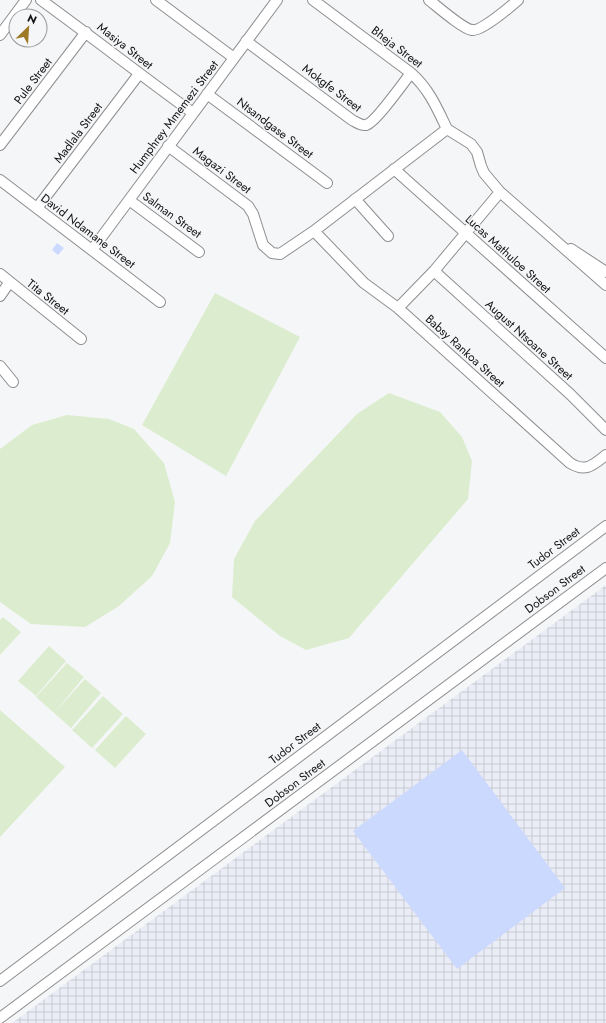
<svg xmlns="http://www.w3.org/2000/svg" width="606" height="1023" font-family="Jost,sans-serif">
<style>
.industrial{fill:url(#industrial-grid)}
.pitch{fill:#dcedcf}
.building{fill:#ccd9fe}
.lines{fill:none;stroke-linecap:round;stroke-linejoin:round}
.minor-casing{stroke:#8e8e90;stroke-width:12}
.minor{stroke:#fff;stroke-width:10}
.labels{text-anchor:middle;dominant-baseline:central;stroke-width:3;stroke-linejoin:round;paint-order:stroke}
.street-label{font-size:12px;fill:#121213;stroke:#f5f6f7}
</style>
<defs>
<pattern id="industrial-grid" width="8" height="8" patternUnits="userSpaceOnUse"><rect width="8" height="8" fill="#eaedf6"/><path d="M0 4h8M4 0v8" fill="none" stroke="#c8cad2"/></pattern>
</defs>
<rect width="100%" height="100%" fill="#f5f6f7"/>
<path class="industrial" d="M 606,585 L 606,1023 L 12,1023 Z"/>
<path class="pitch" d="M 215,293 L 300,337 L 226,476 L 142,425 Z
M 389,393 L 440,412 L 462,437 L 472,461 L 468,499 L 349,638 L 306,650 L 280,636 L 232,597 L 234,559 L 255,521 L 357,414 Z
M 67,415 L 109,419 L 134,429 L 164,463 L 175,502 L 170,543 L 152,576 L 119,606 L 85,627 L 31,624 L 0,602 L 0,449 L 32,425 Z
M 3,617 L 21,632 L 0,655 L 0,620 Z
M 49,646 L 66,661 L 36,696 L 18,681 Z
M 67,663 L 84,677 L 55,712 L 85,679 L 101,693 L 71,728 L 36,697 Z
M 103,696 L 123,714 L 92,748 L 72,730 Z
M 0,710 L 65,767 L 0,837 Z
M 126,716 L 146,734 L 115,768 L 95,750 Z"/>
<path class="building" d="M 57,243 L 64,248 L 58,255 L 52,250 Z
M 462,750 L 565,888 L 457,969 L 353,831 Z"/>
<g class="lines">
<g class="minor-casing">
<path id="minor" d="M 41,0 C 92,37 142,76 193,113
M 156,0 L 234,58
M 313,0 L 411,73 C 429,89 437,108 447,129
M 429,0 C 438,7 463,29 472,30 C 481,32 510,7 518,0
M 0,35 L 26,0
M 246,41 L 352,120 C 356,122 361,126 366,125 C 375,123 404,82 411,73
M 207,94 L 327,183
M 447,129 L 471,144 L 477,152 L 481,166 L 484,173 L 500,192 L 606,285
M 0,145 L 86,32
M 168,146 L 248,206 L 253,214 L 263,245 L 272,253 L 280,254 L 314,231 L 447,129
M 394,169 L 606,358
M 0,180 L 160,302
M 355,199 L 388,236
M 129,200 L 199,252
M 37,208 L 139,74
M 314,231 L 364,283 L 398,308 L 570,463 C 586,473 593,465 606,455
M 571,249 L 606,272
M 92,250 L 277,0
M 434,271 L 570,394 L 606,430
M 0,274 L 81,339
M 0,296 L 9,283
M 398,308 L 434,271 L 500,192
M 0,366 L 13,382
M 0,981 L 606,526
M 0,1018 L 606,568"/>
</g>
<use href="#minor" class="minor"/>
</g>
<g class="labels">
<g class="street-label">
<text transform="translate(125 46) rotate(38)">Masiya Street</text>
<text transform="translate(397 47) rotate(37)">Bheja Street</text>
<text transform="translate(33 81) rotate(-53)">Pule Street</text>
<text transform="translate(332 88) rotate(37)">Mokgfe Street</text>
<text transform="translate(174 117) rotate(-53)">Humphrey Mmemezi Street</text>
<text transform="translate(275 128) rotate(37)">Ntsandgase Street</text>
<text transform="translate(78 133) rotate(-53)">Madlala Street</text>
<text transform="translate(222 170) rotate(37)">Magazi Street</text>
<text transform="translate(172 215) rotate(36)">Salman Street</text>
<text transform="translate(88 231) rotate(37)">David Ndamane Street</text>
<text transform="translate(508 254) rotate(42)">Lucas Mathuloe Street</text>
<text transform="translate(48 297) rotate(38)">Tita Street</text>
<text transform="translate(529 340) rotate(42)">August Ntsoane Street</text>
<text transform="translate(465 351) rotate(42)">Babsy Rankoa Street</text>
<text transform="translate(554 548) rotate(-37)">Tudor Street</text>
<text transform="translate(555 589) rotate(-37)">Dobson Street</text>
<text transform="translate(295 743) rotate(-37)">Tudor Street</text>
<text transform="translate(295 783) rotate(-37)">Dobson Street</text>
</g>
</g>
<g transform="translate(28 28) rotate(25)"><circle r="19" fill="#f5f6f7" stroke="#9a9b9c"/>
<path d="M0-3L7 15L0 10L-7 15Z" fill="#9e7a26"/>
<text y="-6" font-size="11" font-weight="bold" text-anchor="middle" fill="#121213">N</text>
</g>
</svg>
